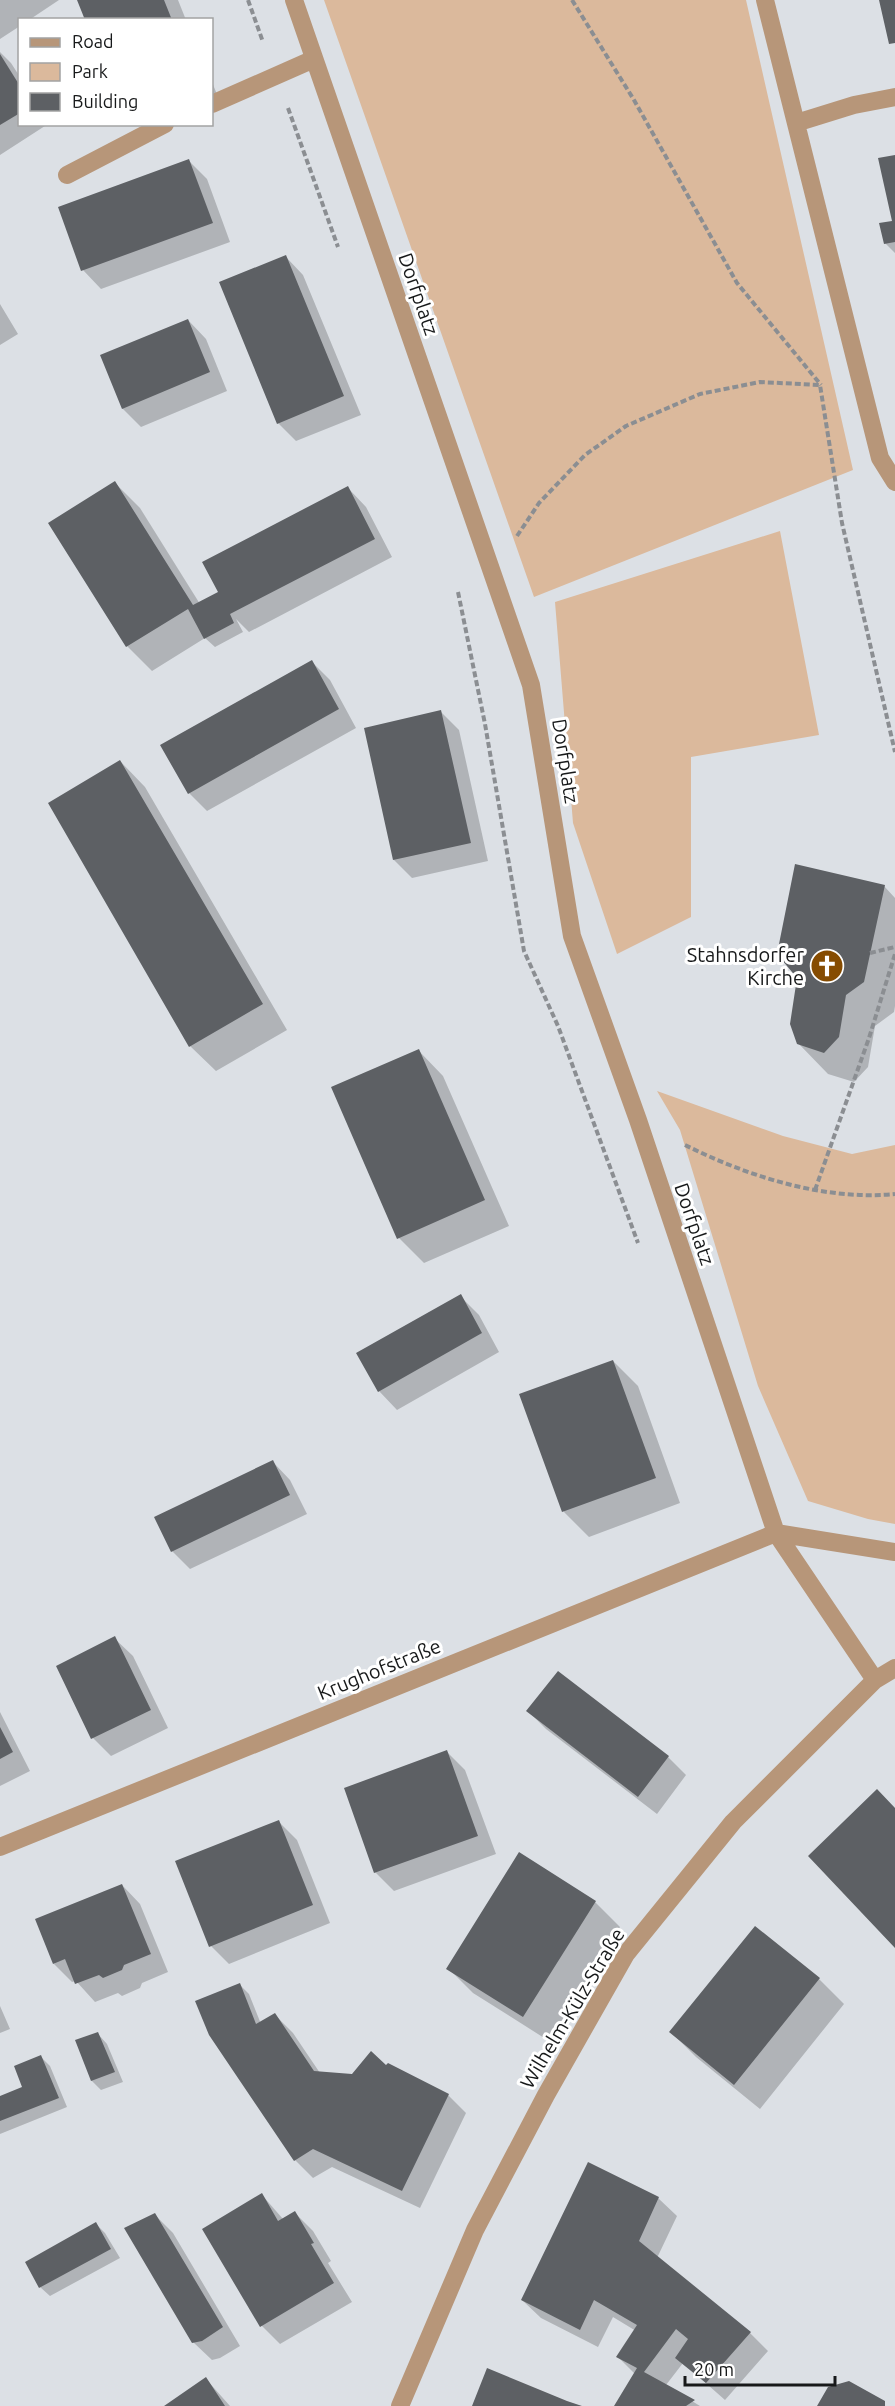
<svg xmlns="http://www.w3.org/2000/svg" width="895" height="2406" font-family="Ubuntu,sans-serif">
<style>
.green{fill:#dbb99c}
.shadow{fill:#0003}
.building{fill:#5d6064}
.lines{fill:none;stroke-linecap:round;stroke-linejoin:round}
.path{stroke:#8b8e92;stroke-width:4;stroke-dasharray:6 3;stroke-linecap:butt}
.minor{stroke:#b79679;stroke-width:18}
.labels{text-anchor:middle;dominant-baseline:central;stroke-width:6;stroke-linejoin:round;paint-order:stroke}
.street-label{font-size:20px;fill:#17191a;stroke:#fff}
.poi-label{font-size:20px;fill:#17191a;stroke:#fff;text-anchor:end}
</style>
<rect width="100%" height="100%" fill="#dce0e5"/>
<path class="green" d="M 324,0 L 746,0 L 853,470 L 534,597 Z
M 780,531 L 819,735 L 691,757 L 691,917 L 617,954 L 573,823 L 555,602 Z
M 657,1091 L 783,1136 L 852,1154 L 895,1145 L 895,1524 L 868,1519 L 808,1501 L 758,1386 L 680,1130 Z"/>
<path class="shadow" d="M 0,0 L 59,0 L 29,20 L 20,20 L 20,26 L 0,39 Z
M 79,0 L 178,0 L 186,20 L 86,20 Z
M 0,52 L 11,63 L 20,77 L 20,124 L 48,124 L 0,155 Z
M 212,82 L 218,97 L 212,100 Z
M 895,156 L 895,253 L 885,243 L 893,222 Z
M 189,161 L 207,179 L 230,242 L 101,289 L 83,270 Z
M 285,256 L 303,275 L 361,415 L 296,441 L 278,423 Z
M 0,304 L 18,334 L 0,345 Z
M 188,320 L 206,339 L 227,391 L 141,427 L 123,409 L 102,356 Z
M 115,483 L 140,508 L 200,604 L 223,599 L 348,488 L 366,507 L 392,557 L 249,632 L 236,619 L 243,632 L 215,647 L 205,638 L 152,671 L 127,646 L 50,523 Z
M 312,662 L 330,680 L 356,728 L 207,811 L 189,793 Z
M 440,711 L 459,730 L 488,861 L 412,878 L 394,860 Z
M 120,761 L 145,787 L 287,1030 L 216,1071 L 190,1046 Z
M 884,886 L 895,898 L 895,1006 L 894,1012 L 875,1026 L 868,1067 L 854,1082 L 828,1074 L 798,1043 Z
M 418,1050 L 443,1076 L 509,1226 L 424,1263 L 399,1238 Z
M 460,1296 L 479,1315 L 499,1352 L 397,1410 L 379,1391 Z
M 613,1361 L 638,1386 L 680,1503 L 589,1537 L 564,1512 L 521,1395 Z
M 272,1461 L 290,1480 L 307,1514 L 190,1569 L 172,1551 Z
M 114,1638 L 133,1656 L 168,1728 L 111,1756 L 93,1738 Z
M 528,1711 L 668,1757 L 686,1775 L 657,1814 L 546,1729 Z
M 0,1712 L 30,1771 L 0,1786 Z
M 447,1752 L 465,1770 L 496,1854 L 394,1891 L 375,1872 Z
M 278,1821 L 297,1840 L 330,1923 L 229,1964 L 211,1946 Z
M 122,1885 L 140,1904 L 168,1972 L 142,1983 L 140,1988 L 122,1996 L 118,1993 L 95,2002 L 76,1981 L 72,1982 L 54,1964 Z
M 595,1902 L 620,1927 L 549,2041 L 473,1993 L 448,1968 Z
M 819,1979 L 844,2004 L 760,2109 L 696,2057 L 671,2032 Z
M 240,1985 L 249,1994 L 261,2024 L 275,2015 L 293,2033 L 320,2073 L 350,2075 L 448,2095 L 466,2113 L 420,2208 L 332,2167 L 313,2178 L 295,2160 Z
M 0,2006 L 10,2029 L 0,2033 Z
M 98,2034 L 107,2044 L 123,2082 L 101,2090 L 92,2081 L 77,2041 Z
M 41,2057 L 50,2066 L 67,2107 L 0,2134 L 0,2097 L 24,2088 Z
M 262,2195 L 283,2219 L 295,2213 L 313,2231 L 331,2261 L 328,2263 L 352,2302 L 280,2344 L 262,2326 L 204,2230 Z
M 658,2198 L 677,2216 L 657,2258 L 750,2333 L 768,2351 L 725,2400 L 683,2363 L 666,2385 L 700,2406 L 616,2406 L 635,2374 L 618,2357 L 636,2331 L 613,2317 L 598,2347 L 541,2318 L 522,2300 Z
M 155,2215 L 173,2233 L 240,2346 L 220,2358 L 212,2360 L 193,2342 Z
M 96,2224 L 105,2233 L 120,2258 L 50,2296 L 40,2287 Z
M 206,2379 L 230,2406 L 167,2406 Z"/>
<path class="building" d="M 77,0 L 164,0 L 172,20 L 85,20 Z
M 879,0 L 895,0 L 895,43 L 889,44 Z
M 0,54 L 20,86 L 20,113 L 0,125 Z
M 895,155 L 895,242 L 884,244 L 879,223 L 892,221 L 878,158 Z
M 189,159 L 213,223 L 81,271 L 58,207 Z
M 286,255 L 344,396 L 277,424 L 219,282 Z
M 188,319 L 210,372 L 122,409 L 100,355 Z
M 115,481 L 193,605 L 218,592 L 202,562 L 348,486 L 375,539 L 230,614 L 234,623 L 204,639 L 188,609 L 126,647 L 48,523 Z
M 312,660 L 339,709 L 188,794 L 160,745 Z
M 441,710 L 471,843 L 393,860 L 364,728 Z
M 120,760 L 263,1004 L 189,1047 L 48,803 Z
M 795,864 L 885,885 L 864,982 L 846,995 L 839,1037 L 824,1053 L 797,1044 L 790,1024 L 797,978 L 777,954 Z
M 419,1049 L 485,1200 L 397,1239 L 331,1087 Z
M 461,1294 L 482,1333 L 378,1392 L 356,1353 Z
M 613,1360 L 656,1478 L 562,1512 L 519,1394 Z
M 273,1460 L 290,1495 L 171,1552 L 154,1517 Z
M 115,1636 L 151,1710 L 91,1739 L 56,1666 Z
M 558,1671 L 669,1756 L 638,1797 L 526,1711 Z
M 0,1727 L 13,1752 L 0,1759 Z
M 447,1750 L 478,1836 L 374,1873 L 344,1788 Z
M 877,1789 L 895,1808 L 895,1948 L 808,1856 Z
M 279,1820 L 313,1905 L 209,1947 L 175,1861 Z
M 519,1852 L 596,1901 L 523,2017 L 446,1969 Z
M 122,1884 L 151,1954 L 124,1965 L 122,1970 L 103,1978 L 99,1975 L 75,1984 L 65,1959 L 53,1964 L 35,1919 Z
M 755,1926 L 820,1978 L 734,2085 L 669,2032 Z
M 240,1983 L 256,2024 L 275,2013 L 314,2071 L 352,2074 L 371,2051 L 386,2065 L 388,2063 L 449,2094 L 402,2191 L 313,2149 L 294,2161 L 209,2035 L 195,2001 Z
M 98,2032 L 115,2072 L 91,2081 L 75,2040 Z
M 41,2055 L 59,2098 L 0,2121 L 0,2096 L 22,2087 L 14,2066 Z
M 588,2162 L 659,2197 L 639,2241 L 751,2332 L 706,2383 L 675,2358 L 688,2339 L 676,2329 L 644,2372 L 695,2400 L 686,2406 L 614,2406 L 637,2368 L 616,2357 L 637,2325 L 594,2300 L 580,2330 L 521,2300 Z
M 262,2193 L 278,2221 L 295,2211 L 314,2243 L 311,2244 L 334,2283 L 260,2327 L 202,2229 Z
M 155,2213 L 223,2327 L 202,2341 L 192,2343 L 124,2228 Z
M 96,2222 L 111,2249 L 39,2288 L 25,2262 Z
M 487,2368 L 567,2401 L 582,2406 L 472,2406 Z
M 206,2377 L 225,2406 L 164,2406 Z
M 849,2381 L 885,2401 L 885,2406 L 817,2406 L 828,2387 Z"/>
<g class="lines">
<path class="path" d="M 248,0 L 263,42
M 572,0 L 634,100 L 737,283 L 821,385
M 288,108 L 338,247
M 517,536 L 539,503 L 585,455 L 626,426 L 700,394 L 760,382 L 820,385 L 842,523 L 895,752
M 458,592 L 485,724 L 524,951 L 558,1026 L 638,1243
M 870,953 L 895,947
M 685,1145 C 747,1176 824,1201 895,1194
M 815,1190 L 869,1038 L 895,954"/>
<path class="minor" d="M 294,0 L 531,685 L 572,936 L 638,1120 L 776,1533 L 875,1680
M 765,0 L 880,458 L 895,482
M 212,104 L 314,59
M 796,123 L 854,105 L 895,97
M 67,175 L 165,124
M 776,1533 L 895,1552
M 0,1847 L 776,1533
M 400,2406 L 475,2230 L 546,2095 L 626,1954 L 733,1822 L 875,1680 L 895,1668"/>
</g>
<defs>
<g id="church-disc" transform="scale(1.725)"><circle r="9.5" fill="#864c01" stroke="#fff"/><path d="M-1.2-6h2.4v3.5h3.3v2.4h-3.3V6h-2.4V-.1h-3.3v-2.4h3.3Z" fill="#fff"/></g>
</defs>
<g fill-rule="evenodd">
<use href="#church-disc" x="827" y="966"/>
</g>
<g class="labels">
<g class="street-label">
<text transform="translate(419 294) rotate(71)">Dorfplatz</text>
<text transform="translate(566 761) rotate(81)">Dorfplatz</text>
<text transform="translate(695 1224) rotate(71)">Dorfplatz</text>
<text transform="translate(379 1669) rotate(-22)">Krughofstraße</text>
<text transform="translate(572 2008) rotate(-59)">Wilhelm-Külz-Straße</text>
</g>
<g class="poi-label">
<text x="804" y="954">Stahnsdorfer<tspan x="804" dy="23">Kirche</tspan></text>
</g>
</g>
<rect x="18" y="18" width="195" height="108" fill="#ffffff" stroke="#a2a3a3" stroke-width="1.5"/>
<rect x="30" y="38" width="30" height="9" fill="#b79679" stroke="#a2a3a3" stroke-width="1.5"/>
<text x="72" y="48" font-size="18" fill="#17191a">Road</text>
<rect x="30" y="63" width="30" height="18" fill="#dbb99c" stroke="#a2a3a3" stroke-width="1.5"/>
<text x="72" y="78" font-size="18" fill="#17191a">Park</text>
<rect x="30" y="93" width="30" height="18" fill="#5d6064" stroke="#a2a3a3" stroke-width="1.5"/>
<text x="72" y="108" font-size="18" fill="#17191a">Building</text>
<path d="M685 2376v9h150v-9" fill="none" stroke="#17191a" stroke-width="3"/>
<text x="694" y="2376" font-size="18" fill="#17191a" stroke="#ffffff" stroke-width="4.5" paint-order="stroke">20 m</text>
</svg>
